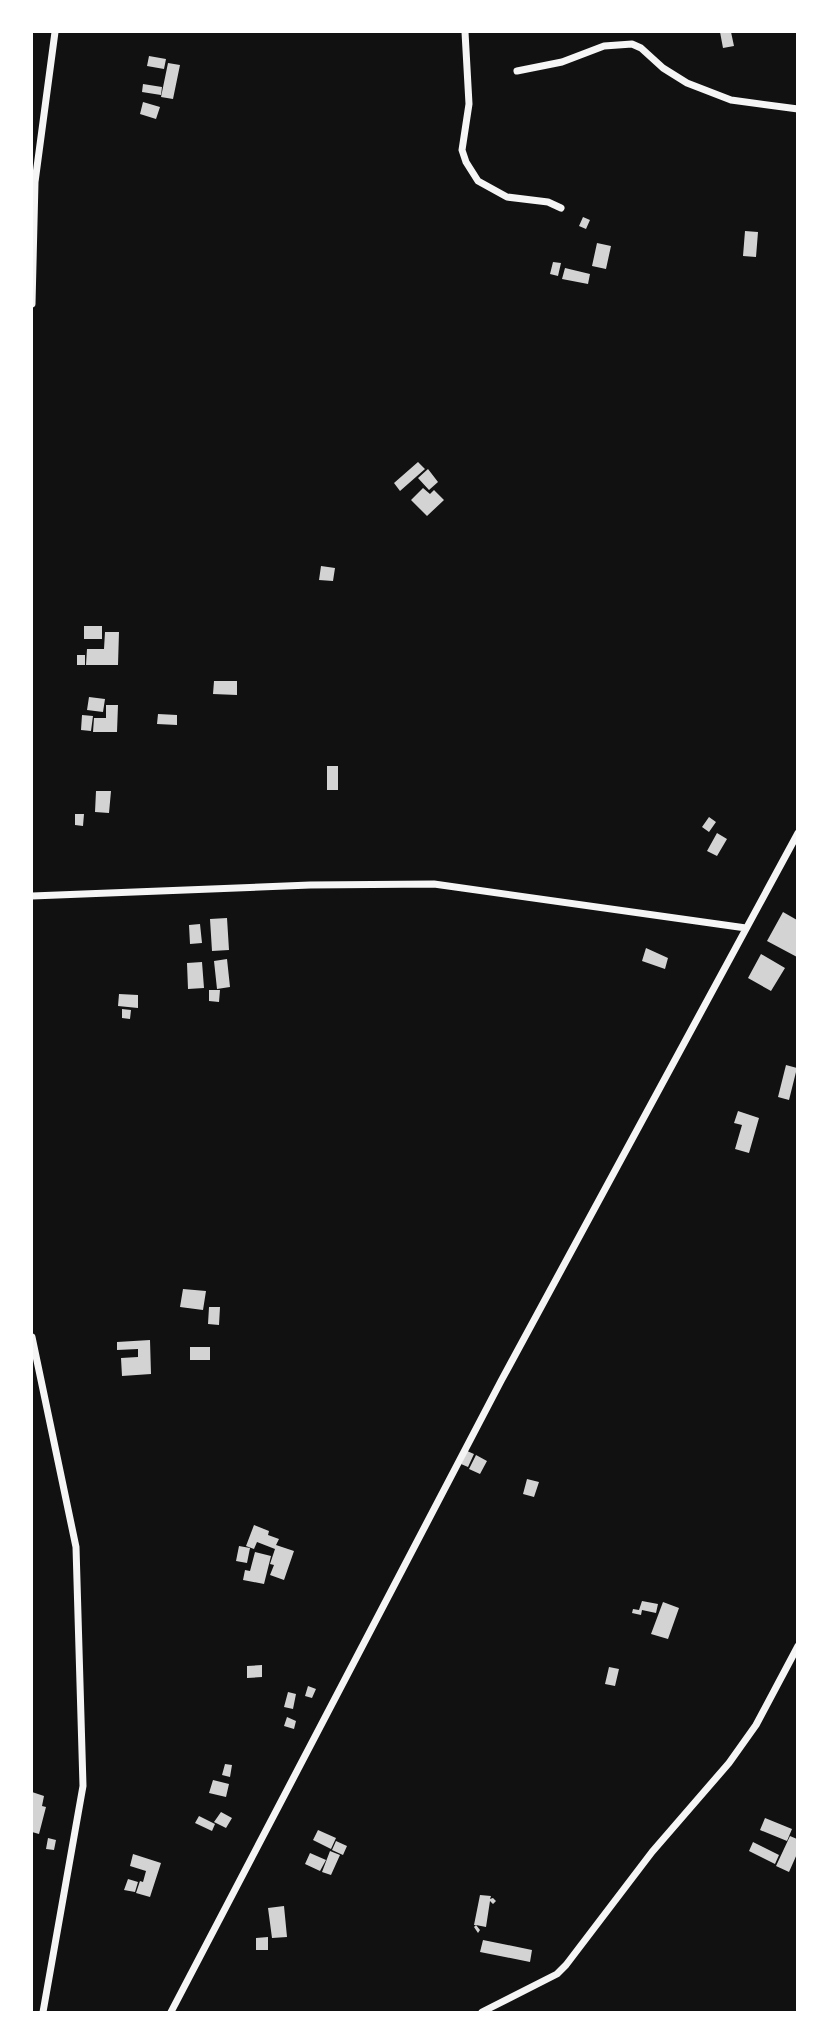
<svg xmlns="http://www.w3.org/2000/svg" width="829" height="2044" font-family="Overpass,sans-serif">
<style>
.building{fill:#d3d3d3}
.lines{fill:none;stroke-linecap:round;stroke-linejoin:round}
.minor{stroke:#f5f5f5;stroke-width:7}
</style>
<rect width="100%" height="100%" fill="#111"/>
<path class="building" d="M 720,32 L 731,32 L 734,46 L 723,48 Z
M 149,56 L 166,59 L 164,69 L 147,66 Z
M 168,63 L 180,65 L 173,99 L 161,97 Z
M 143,84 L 162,87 L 161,95 L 142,92 Z
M 143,102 L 160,107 L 156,119 L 140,114 Z
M 583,217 L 590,220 L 586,229 L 579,226 Z
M 745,231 L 758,232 L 756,257 L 743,256 Z
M 597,243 L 611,246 L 606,269 L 592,266 Z
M 553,262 L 561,263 L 558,276 L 550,274 Z
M 565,268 L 590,274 L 588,284 L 562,279 Z
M 418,462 L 425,469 L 400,491 L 394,483 Z
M 428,469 L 438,482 L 429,490 L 418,478 Z
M 423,488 L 430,494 L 434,490 L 444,500 L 427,516 L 411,500 Z
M 321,566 L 335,568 L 333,581 L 319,580 Z
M 84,626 L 102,626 L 102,639 L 84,639 Z
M 105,632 L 119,632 L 118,665 L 86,665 L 87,649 L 104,649 Z
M 77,655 L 85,655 L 85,665 L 77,665 Z
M 214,681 L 237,681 L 237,695 L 213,694 Z
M 89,697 L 105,699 L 103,712 L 87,710 Z
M 106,705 L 118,705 L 117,732 L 93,732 L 94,718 L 106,718 Z
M 158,714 L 177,715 L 177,725 L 157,724 Z
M 82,715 L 93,716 L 91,731 L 81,730 Z
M 327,766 L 338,766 L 338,790 L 327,790 Z
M 96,791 L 111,791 L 109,813 L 95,812 Z
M 75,814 L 84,814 L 83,826 L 75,825 Z
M 709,817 L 716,822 L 709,832 L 702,827 Z
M 717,833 L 727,839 L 717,856 L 707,851 Z
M 783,912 L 797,920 L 797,957 L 767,941 Z
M 227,918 L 229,950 L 212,951 L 210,919 Z
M 200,924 L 202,943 L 190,944 L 189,925 Z
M 646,948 L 668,958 L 665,969 L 642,961 Z
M 761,954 L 785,968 L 771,991 L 748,978 Z
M 227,959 L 230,987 L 217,989 L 214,961 Z
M 202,962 L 204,988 L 188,989 L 187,963 Z
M 209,990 L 220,990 L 219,1002 L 209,1001 Z
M 119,994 L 138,995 L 138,1008 L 118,1006 Z
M 122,1009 L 131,1010 L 130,1019 L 122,1018 Z
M 786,1065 L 797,1068 L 789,1100 L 778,1097 Z
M 738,1111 L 759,1118 L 749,1153 L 735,1149 L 742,1125 L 734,1123 Z
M 183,1289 L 206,1291 L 203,1310 L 180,1307 Z
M 209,1307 L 220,1307 L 219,1325 L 208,1324 Z
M 150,1340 L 151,1374 L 122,1376 L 121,1358 L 138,1357 L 138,1349 L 117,1350 L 117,1342 Z
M 190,1347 L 210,1347 L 210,1360 L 190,1360 Z
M 467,1451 L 474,1454 L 468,1467 L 461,1464 Z
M 476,1455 L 487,1461 L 480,1474 L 469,1469 Z
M 527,1479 L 539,1482 L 534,1497 L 523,1494 Z
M 254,1525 L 269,1531 L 268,1535 L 279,1539 L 276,1545 L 294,1551 L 284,1580 L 270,1575 L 274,1565 L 270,1564 L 275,1549 L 257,1542 L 254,1549 L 246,1546 Z
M 239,1546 L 250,1548 L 247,1563 L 236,1561 Z
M 255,1552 L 271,1556 L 264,1584 L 243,1580 L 245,1570 L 250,1571 Z
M 642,1601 L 658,1604 L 656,1613 L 642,1610 L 641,1615 L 632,1613 L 633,1609 L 639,1610 Z
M 663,1602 L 679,1608 L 668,1639 L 651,1634 Z
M 262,1665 L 262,1677 L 247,1678 L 247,1666 Z
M 609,1667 L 619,1669 L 615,1686 L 605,1684 Z
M 308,1686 L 316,1689 L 312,1698 L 305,1696 Z
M 288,1692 L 296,1694 L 293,1709 L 284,1707 Z
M 287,1717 L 296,1721 L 294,1729 L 284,1726 Z
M 225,1764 L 232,1765 L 230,1777 L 222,1775 Z
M 213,1780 L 229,1784 L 226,1797 L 209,1793 Z
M 32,1792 L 44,1796 L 42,1806 L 46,1807 L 39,1834 L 32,1832 Z
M 221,1812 L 232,1818 L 226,1828 L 214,1822 Z
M 199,1816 L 215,1824 L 212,1831 L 195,1823 Z
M 765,1818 L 792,1829 L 787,1841 L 760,1830 Z
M 318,1830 L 336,1838 L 331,1849 L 313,1840 Z
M 790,1836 L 797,1839 L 797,1854 L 789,1872 L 776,1866 Z
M 48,1838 L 56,1840 L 54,1850 L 46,1849 Z
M 336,1841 L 347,1846 L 343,1855 L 332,1850 Z
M 753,1842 L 779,1855 L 775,1864 L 749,1851 Z
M 330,1851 L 340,1855 L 331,1875 L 322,1872 Z
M 310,1853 L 326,1860 L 320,1871 L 305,1864 Z
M 133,1854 L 161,1863 L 150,1897 L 136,1893 L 140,1881 L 143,1882 L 146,1871 L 130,1866 Z
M 128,1879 L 138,1882 L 135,1892 L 124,1890 Z
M 480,1895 L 491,1896 L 490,1899 L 493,1898 L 496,1901 L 493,1904 L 490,1901 L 486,1927 L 476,1925 L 480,1930 L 478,1933 L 474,1927 L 476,1925 L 474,1925 Z
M 284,1906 L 287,1937 L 272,1938 L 268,1908 Z
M 268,1937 L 268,1950 L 256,1950 L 256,1938 Z
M 483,1940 L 532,1950 L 530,1962 L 480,1952 Z"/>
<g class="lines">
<path class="minor" d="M 465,32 L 469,104 L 462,150 L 466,162 L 478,181 L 507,197 L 548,202 L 561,208
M 517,71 L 562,62 L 604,46 L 632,44 L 641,48 L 663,68 L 687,83 L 731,100 L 798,109
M 32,304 L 35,182 L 55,32
M 32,896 L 310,885 L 434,884 L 746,928
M 32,1337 L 76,1547 L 83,1786 L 43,2012
M 171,2012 L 501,1381 L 798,833
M 482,2012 L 557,1974 L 566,1965 L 652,1852 L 729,1763 L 756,1725 L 798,1646"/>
</g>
<rect width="829" height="2044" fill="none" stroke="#ffffff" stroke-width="66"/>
</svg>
